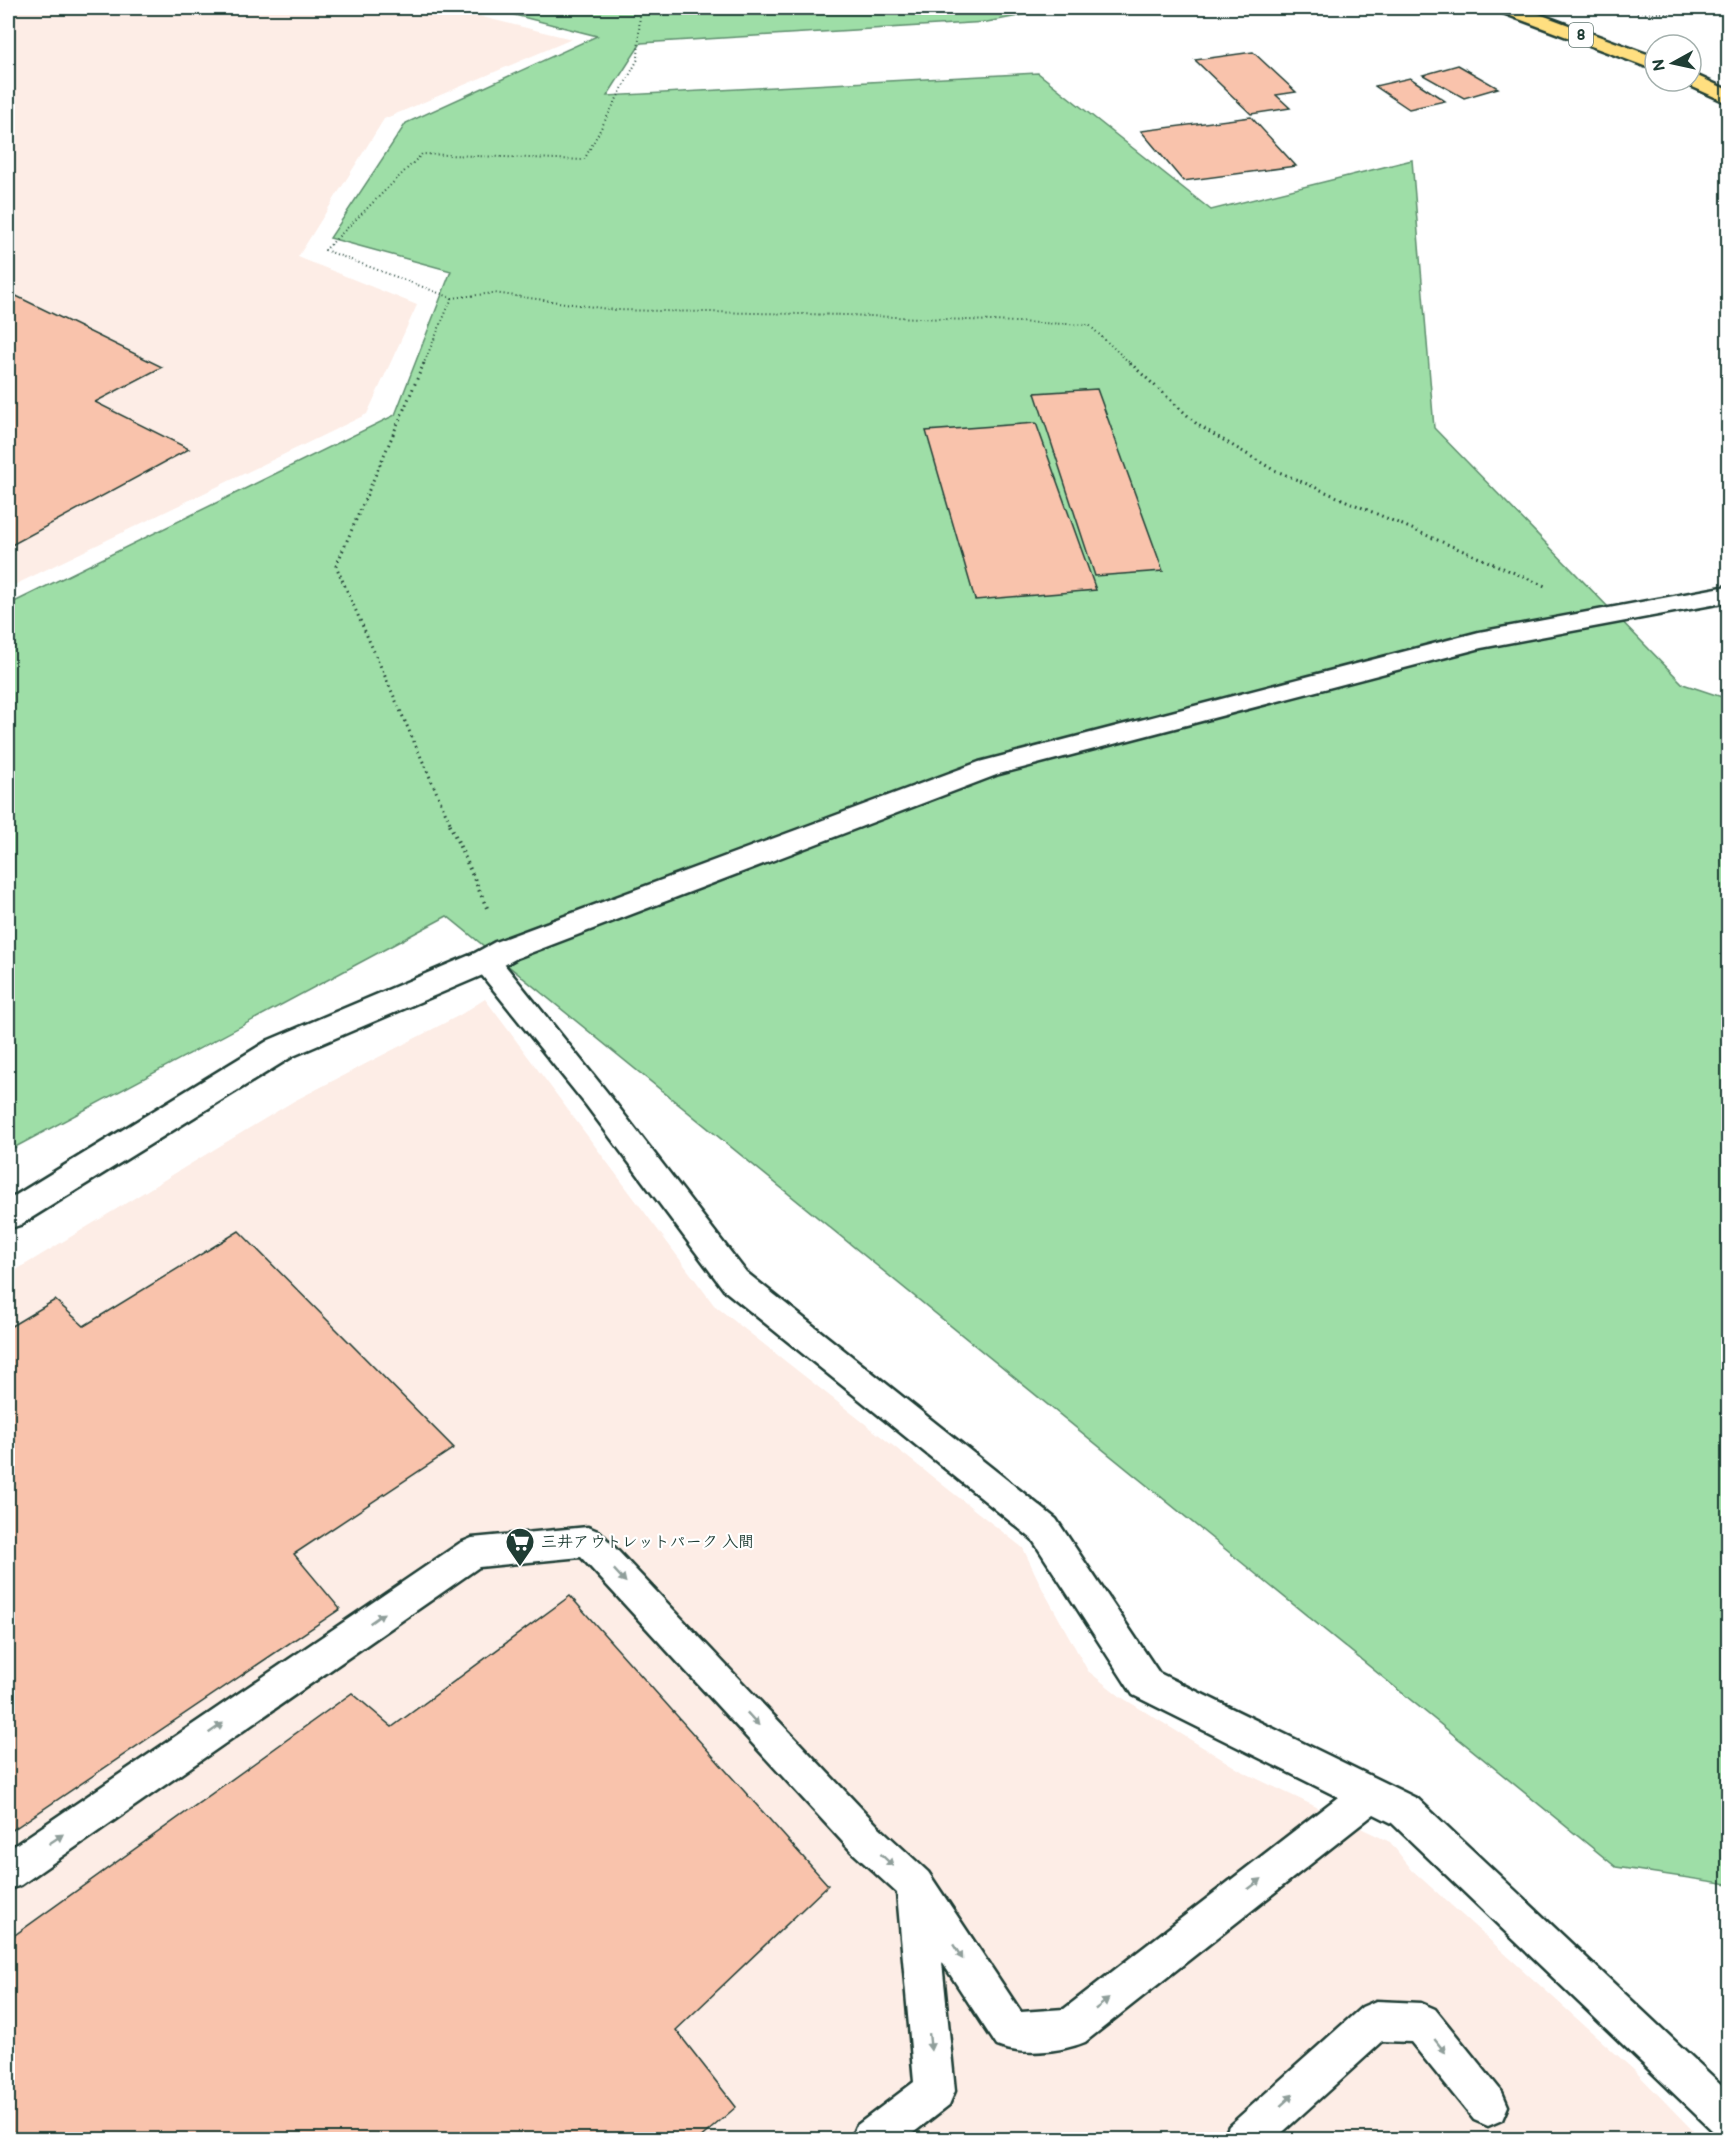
<svg xmlns="http://www.w3.org/2000/svg" width="1736" height="2147" font-family="'Balsamiq Sans','Klee One',sans-serif">
<style>
.built{fill:#fdede6}
.green{fill:#9edea7;stroke:#5e8e6e;stroke-width:1.5}
.building{fill:#f9c3ac;stroke:#1f3d34;stroke-width:1.5}
.lines{fill:none;stroke-linecap:round;stroke-linejoin:round}
.service-casing{stroke:#1f3d34;stroke-width:5}
.minor-casing{stroke:#1f3d34;stroke-width:5}
.primary-casing{stroke:#1f3d34;stroke-width:5}
.path-far2{stroke:#1f3d34;stroke-width:2;stroke-dasharray:1 3;stroke-linecap:butt}
.path-far1{stroke:#1f3d34;stroke-width:3;stroke-dasharray:1.5 4;stroke-linecap:butt}
.path{stroke:#1f3d34;stroke-width:4;stroke-dasharray:1.5 4.5;stroke-linecap:butt}
.service{fill:#fff;fill-rule:evenodd}
.minor{fill:#fff;fill-rule:evenodd}
.primary{fill:#ffdf80;fill-rule:evenodd}
.oneway{fill:#8f9e9a}
.labels{text-anchor:middle;dominant-baseline:central;stroke-width:4.5;stroke-linejoin:round;paint-order:stroke}
.shield{fill:#fff;stroke:#627771;stroke-width:1.5}
.shield-label{font-size:15px;font-weight:bold;fill:#1f3d34}
.poi-label{font-size:16px;font-weight:bold;fill:#1f3d34;stroke:#fff;text-anchor:start}
</style>
<rect width="100%" height="100%" fill="#fff"/>
<filter id="ink" filterUnits="userSpaceOnUse"><feTurbulence type="fractalNoise" baseFrequency=".0167" numOctaves="2"/><feDisplacementMap in="SourceGraphic" scale="12" xChannelSelector="R" yChannelSelector="G"/><feConvolveMatrix kernelMatrix="1 2 1 2 8 2 1 2 1" color-interpolation-filters="sRGB"/></filter>
<g filter="url(#ink)">
<path class="built" d="M 8,8 L 445,8 L 572,39 L 384,119 L 298,257 L 417,305 L 367,414 L 8,588 Z
M 485,999 L 714,1305 L 1023,1548 L 1042,1588 L 1088,1671 L 1121,1697 L 1243,1772 L 1390,1842 L 1412,1870 L 1636,2072 L 1701,2139 L 8,2140 L 8,1275 L 294,1101 L 460,1015 Z"/>
<path class="green" d="M 487,8 L 1059,8 L 987,22 L 641,43 L 607,96 L 1038,73 L 1211,210 L 1412,160 L 1434,428 L 1683,684 L 1728,699 L 1728,1884 L 1616,1867 L 447,916 L 8,1151 L 8,605 L 395,415 L 451,271 L 330,238 L 406,123 L 597,36 Z"/>
<path class="building" d="M 1253,52 L 1296,92 L 1276,95 L 1290,108 L 1251,114 L 1195,60 Z
M 1458,65 L 1498,88 L 1464,98 L 1423,75 Z
M 1410,78 L 1445,101 L 1409,109 L 1375,86 Z
M 1251,117 L 1296,166 L 1183,181 L 1141,131 Z
M 8,292 L 162,367 L 95,402 L 189,449 L 8,547 Z
M 1097,389 L 1163,571 L 1095,576 L 1035,393 Z
M 1036,423 L 1096,590 L 975,600 L 926,431 Z
M 239,1231 L 454,1448 L 294,1554 L 340,1609 L 8,1833 L 8,1328 L 55,1300 L 84,1326 Z
M 570,1596 L 828,1885 L 676,2030 L 736,2107 L 698,2140 L 655,2140 L 649,2136 L 645,2140 L 8,2140 L 8,1940 L 352,1693 L 392,1727 Z"/>
<g class="lines">
<g class="service-casing">
<path id="service" d="M 486,952 L 496,954 L 606,1091 L 746,1272 L 1056,1519 L 1159,1673 L 1418,1799 L 1728,2091 L 1728,2138 L 1714,2132 L 1392,1823 L 1374,1814 L 1085,2042 C 1061,2052 1021,2056 997,2046 L 942,1962 L 955,2091 L 949,2105 L 904,2140 L 850,2140 L 856,2126 L 914,2082 L 897,1893 L 852,1852 L 581,1557 L 479,1567 L 21,1885 L 8,1890 L 8,1850 L 460,1543 L 472,1538 L 588,1527 L 600,1532 L 878,1826 L 928,1872 L 1021,2012 L 1064,2009 L 1338,1797 L 1133,1695 L 1032,1539 L 724,1290 L 586,1105 L 476,968 L 472,961 L 476,954 Z
M 1376,2001 L 1421,2003 L 1435,2009 L 1502,2092 L 1508,2106 L 1502,2120 L 1488,2126 L 1474,2120 L 1411,2042 L 1383,2041 L 1274,2140 L 1223,2140 L 1229,2126 L 1362,2007 Z"/>
</g>
<g class="minor-casing">
<path id="minor" d="M 1728,586 L 1728,602 L 1481,648 L 999,774 L 517,958 L 497,969 L 293,1056 L 20,1225 L 8,1229 L 8,1200 L 269,1040 L 475,953 L 495,942 L 979,762 L 1479,632 Z"/>
</g>
<g class="primary-casing">
<path id="primary" d="M 1498,8 L 1523,8 L 1655,57 L 1655,70 L 1500,12 Z
M 1691,73 L 1728,90 L 1728,103 L 1684,83 L 1683,81 L 1691,81 Z"/>
</g>
<path class="path-far2" d="M 1637,14 L 1707,11 L 1728,16
M 452,298 L 494,293 L 615,310 L 847,315 L 1089,325 L 1132,365
M 423,365 L 452,298 L 325,250 L 422,154 L 584,160 L 638,59 L 640,8"/>
<path class="path-far1" d="M 424,363 L 336,566 L 451,825
M 1130,363 L 1198,425 L 1272,469 L 1545,586"/>
<path class="path" d="M 450,824 L 488,910"/>
<use href="#service" class="service"/>
<use href="#minor" class="minor"/>
<use href="#primary" class="primary"/>
</g>
<defs><path id="oneway-solid" d="M-6-.8H1V-3.2L6.5 0L1 3.2V.8H-6Z" transform="scale(1.5)"/></defs>
<g class="oneway">
<use href="#oneway-solid" transform="translate(620 1576) rotate(47)"/>
<use href="#oneway-solid" transform="translate(377 1618) rotate(-35)"/>
<use href="#oneway-solid" transform="translate(753 1719) rotate(47)"/>
<use href="#oneway-solid" transform="translate(216 1728) rotate(-35)"/>
<use href="#oneway-solid" transform="translate(56 1839) rotate(-34)"/>
<use href="#oneway-solid" transform="translate(887 1860) rotate(43)"/>
<use href="#oneway-solid" transform="translate(1255 1884) rotate(-38)"/>
<use href="#oneway-solid" transform="translate(958 1952) rotate(57)"/>
<use href="#oneway-solid" transform="translate(1102 2004) rotate(-38)"/>
<use href="#oneway-solid" transform="translate(930 2042) rotate(84)"/>
<use href="#oneway-solid" transform="translate(1440 2046) rotate(51)"/>
<use href="#oneway-solid" transform="translate(1287 2100) rotate(-42)"/>
</g>
</g>
<defs>
<g id="supermarket-pin" transform="scale(1.5)"><path d="M0 17L-7.5 6A9.5 9.5 0 1 1 7.5 6Z" fill="#1f3d34" stroke="#fff"/><path d="M-6-5.5h2.5l.6 2H6L4.5 2H-2.5L-4.4-4H-6ZM-1.5 3.2a1.3 1.3 0 1 0 .1 0ZM3 3.2a1.3 1.3 0 1 0 .1 0Z" fill="#fff"/></g>
</defs>
<g fill-rule="evenodd">
<use href="#supermarket-pin" x="520" y="1542"/>
</g>
<g class="labels">
<rect class="shield" x="1569" y="23" width="24" height="24" rx="4.5"/>
<g class="shield-label">
<text x="1581" y="35">8</text>
</g>
<g class="poi-label">
<text x="541" y="1542">三井アウトレットパーク 入間</text>
</g>
</g>
<rect width="1736" height="2147" fill="none" stroke="#fff" stroke-width="30"/>
<rect x="15" y="15" width="1706" height="2117" fill="none" stroke="#1f3d34" stroke-width="2" filter="url(#ink)"/>
<g transform="translate(1673 63) rotate(262)"><circle r="28" fill="#ffffff" stroke="#a5b1ae" stroke-width="1.5"/>
<path d="M0-4.5L10 22L0 15L-10 22Z" fill="#1f3d34"/>
<text y="-9" font-size="16" font-weight="bold" text-anchor="middle" fill="#1f3d34">N</text>
</g>
</svg>
